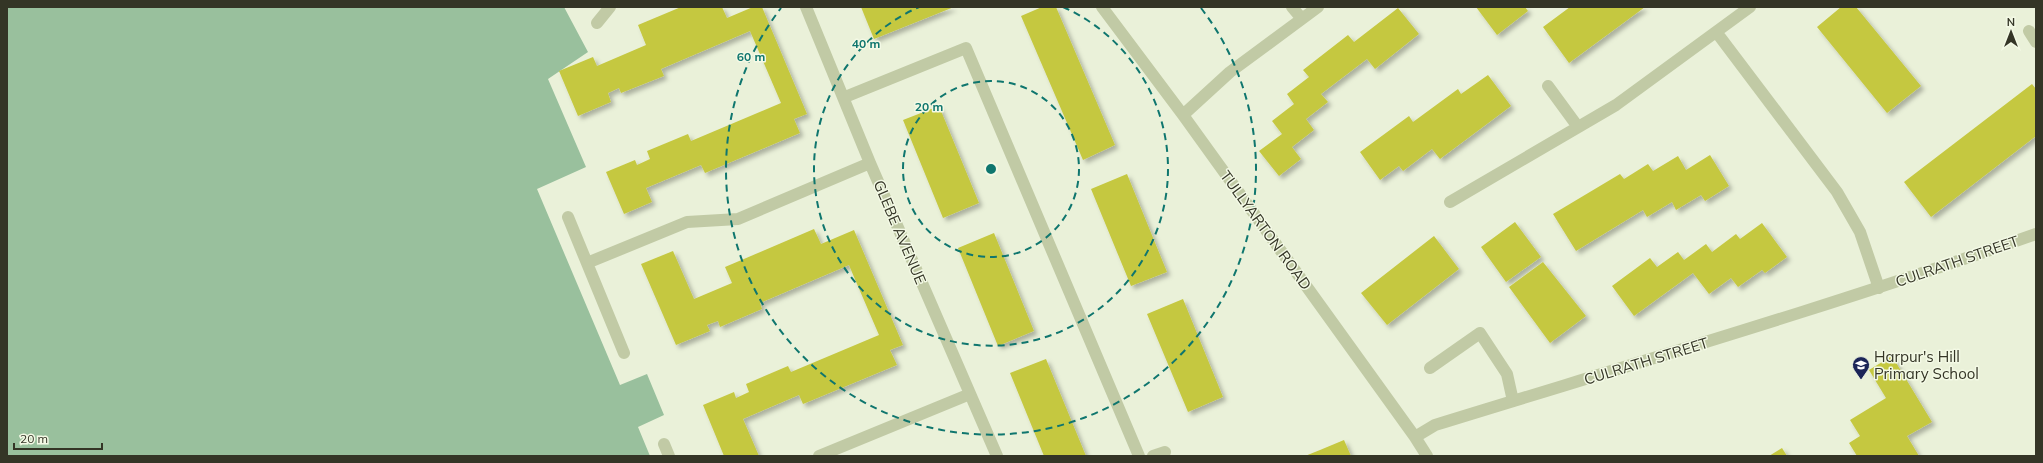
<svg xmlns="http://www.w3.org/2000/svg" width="2043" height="463" font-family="Mulish,sans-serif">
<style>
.green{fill:#99c09d}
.building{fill:#c5c840;filter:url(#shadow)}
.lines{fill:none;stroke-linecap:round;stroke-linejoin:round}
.minor{stroke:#c1caa5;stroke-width:12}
.ring{fill:none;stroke:#0f766e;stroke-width:2;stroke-dasharray:7 5}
.labels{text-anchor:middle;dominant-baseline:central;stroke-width:3;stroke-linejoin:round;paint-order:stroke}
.street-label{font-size:15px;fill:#343526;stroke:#f3f9e5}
.poi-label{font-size:15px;fill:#343526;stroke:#f3f9e5;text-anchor:start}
.centre{fill:#0f766e;stroke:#f3f9e5;stroke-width:2}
.ring-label{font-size:12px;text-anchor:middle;font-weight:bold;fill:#0f766e;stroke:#f3f9e5;stroke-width:3;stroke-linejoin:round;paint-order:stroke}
</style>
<defs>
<filter id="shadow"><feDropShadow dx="3.5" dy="3.5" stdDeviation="2" flood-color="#0004"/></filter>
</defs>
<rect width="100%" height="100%" fill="#eaf1d9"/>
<path class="green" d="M 7,7 L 564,7 L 588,52 L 548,79 L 586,167 L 537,189 L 620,385 L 647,374 L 664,415 L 638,427 L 650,456 L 7,456 Z"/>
<path class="building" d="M 681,7 L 722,7 L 727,18 L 753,7 L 762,7 L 807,114 L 794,119 L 800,133 L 705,173 L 701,165 L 646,188 L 652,202 L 624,214 L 606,172 L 635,160 L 637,165 L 650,159 L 647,151 L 688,134 L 691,141 L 781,103 L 750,31 L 661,69 L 664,76 L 621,93 L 619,88 L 608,93 L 611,102 L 578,116 L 559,71 L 593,57 L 597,66 L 646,45 L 638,25 Z
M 861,7 L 954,7 L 874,39 Z
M 1042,7 L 1056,7 L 1115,145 L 1083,160 L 1021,16 Z
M 1476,7 L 1525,7 L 1528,11 L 1497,35 Z
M 1570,7 L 1645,7 L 1569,63 L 1543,27 Z
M 1841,7 L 1856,7 L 1921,86 L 1887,113 L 1817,27 Z
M 1398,8 L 1419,34 L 1375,69 L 1367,59 L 1321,94 L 1328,102 L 1306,119 L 1314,130 L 1292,147 L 1301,159 L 1279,176 L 1259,151 L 1282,134 L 1272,121 L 1294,104 L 1287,94 L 1309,77 L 1303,70 L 1348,35 L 1354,42 Z
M 1488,75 L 1511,106 L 1440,159 L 1432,149 L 1403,171 L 1399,166 L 1380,180 L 1360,152 L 1409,116 L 1413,122 L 1458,89 L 1461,94 Z
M 2032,84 L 2036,89 L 2036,136 L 1931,217 L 1904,182 Z
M 939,106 L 979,203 L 943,218 L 903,120 Z
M 1710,155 L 1729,186 L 1705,201 L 1701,195 L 1676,210 L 1672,202 L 1647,217 L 1643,210 L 1576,251 L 1553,214 L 1620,174 L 1624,179 L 1648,164 L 1653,171 L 1678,156 L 1686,170 Z
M 1127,174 L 1167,272 L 1131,286 L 1091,189 Z
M 1515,222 L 1541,257 L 1506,282 L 1481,247 Z
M 1762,223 L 1787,257 L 1765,273 L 1762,270 L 1738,287 L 1731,278 L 1709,294 L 1693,273 L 1634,316 L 1612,286 L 1650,258 L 1657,267 L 1678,252 L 1684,260 L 1706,244 L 1712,252 L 1736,234 L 1740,239 Z
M 814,229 L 821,244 L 854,230 L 903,345 L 890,350 L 897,365 L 803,404 L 799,395 L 743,419 L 759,456 L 724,456 L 703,405 L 734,392 L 736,398 L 749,392 L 746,384 L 788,366 L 791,372 L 879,335 L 854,277 L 849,265 L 760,303 L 762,309 L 720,327 L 718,321 L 707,325 L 710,331 L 676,345 L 641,264 L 673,251 L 694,299 L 732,283 L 725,267 Z
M 994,233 L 1034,331 L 998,346 L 958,248 Z
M 1434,236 L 1459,269 L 1387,325 L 1361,293 Z
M 1543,262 L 1586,316 L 1550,343 L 1509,287 Z
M 1183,299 L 1223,397 L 1188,412 L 1147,314 Z
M 1892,356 L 1932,422 L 1907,436 L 1919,456 L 1857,456 L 1849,443 L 1860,436 L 1850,420 L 1886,398 L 1869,370 Z
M 1046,359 L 1086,456 L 1044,456 L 1010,373 Z
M 1344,440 L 1351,456 L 1305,456 L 1320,450 Z
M 1782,448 L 1787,456 L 1769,456 Z"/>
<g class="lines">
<path class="minor" d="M 806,7 L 870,163 L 997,456
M 1102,7 L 1183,115 L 1415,437 L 1427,456
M 1292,7 L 1302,19
M 597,23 L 610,7
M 2029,31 L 2036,42
M 1717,33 L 1837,192 L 1860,232 L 1879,288
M 1548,86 L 1578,127
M 845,97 L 966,48 L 1139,456
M 1183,115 L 1230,72 L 1318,7
M 1450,202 L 1616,105 L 1750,7
M 568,217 L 624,353
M 587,263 L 687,222 L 738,219 L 870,163
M 1430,368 L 1480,333 L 1507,374 L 1513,401
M 1415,437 L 1435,425 C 1636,363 1838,304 2036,234
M 664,444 L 669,456
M 819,456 L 970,394
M 1153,456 L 1165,452"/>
</g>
<g class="ring">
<circle cx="991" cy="169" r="88"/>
<path d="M1063 7A177 177 0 1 1 919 7"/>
<path d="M1201 8A265 265 0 1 1 781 8"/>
</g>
<defs>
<g id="school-pin" transform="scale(0.9)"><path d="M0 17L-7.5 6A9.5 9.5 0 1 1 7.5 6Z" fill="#1b2557" stroke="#f3f9e5"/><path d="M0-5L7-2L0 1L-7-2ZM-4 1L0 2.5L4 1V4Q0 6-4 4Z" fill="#fff"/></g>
</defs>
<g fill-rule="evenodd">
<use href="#school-pin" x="1861" y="365"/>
</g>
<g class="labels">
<g class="street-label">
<text transform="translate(1266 230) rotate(54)">TULLYARTON ROAD</text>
<text transform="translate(900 232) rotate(67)">GLEBE AVENUE</text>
<text transform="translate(1957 261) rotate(-19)">CULRATH STREET</text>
<text transform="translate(1646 361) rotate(-17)">CULRATH STREET</text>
</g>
<g class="poi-label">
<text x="1874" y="356">Harpur's Hill<tspan x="1874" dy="17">Primary School</tspan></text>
</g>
</g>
<circle cx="991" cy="169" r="6" class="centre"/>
<g class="ring-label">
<text x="866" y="48">40 m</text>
<text x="751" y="61">60 m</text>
<text x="929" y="111">20 m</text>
</g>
<rect width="2043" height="463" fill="none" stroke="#343526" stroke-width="16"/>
<g transform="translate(2011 32)" stroke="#f3f9e5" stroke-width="3" paint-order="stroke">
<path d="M0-3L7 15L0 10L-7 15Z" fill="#343526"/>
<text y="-6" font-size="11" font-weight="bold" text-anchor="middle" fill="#343526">N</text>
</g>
<path d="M14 443v6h88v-6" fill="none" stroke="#343526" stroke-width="2"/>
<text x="20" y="443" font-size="12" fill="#343526" stroke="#f3f9e5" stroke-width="3" paint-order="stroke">20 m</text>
</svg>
